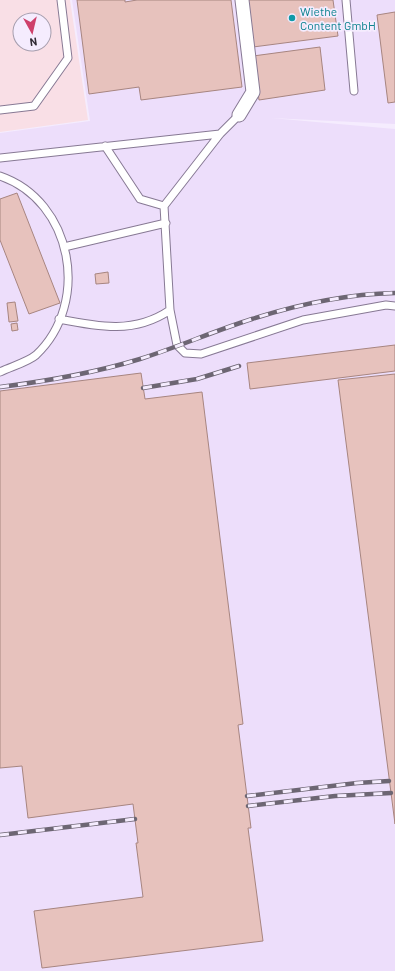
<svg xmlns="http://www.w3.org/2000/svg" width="395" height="971" font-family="Barlow,sans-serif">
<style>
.commercial{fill:#f9dfe6;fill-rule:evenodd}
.built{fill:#eddefb}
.building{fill:#e7c2bd;stroke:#a78580}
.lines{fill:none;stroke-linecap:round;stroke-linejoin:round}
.lane-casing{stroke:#877994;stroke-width:9}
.street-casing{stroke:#877994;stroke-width:15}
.lane{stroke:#fff;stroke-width:7}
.street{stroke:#fff;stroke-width:13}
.rail-casing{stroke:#6d6673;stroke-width:4.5}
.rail{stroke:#f5ecfe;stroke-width:3;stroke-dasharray:9;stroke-linecap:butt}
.culture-dot{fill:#0f9aa8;stroke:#f5ecfe;stroke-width:1.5}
.labels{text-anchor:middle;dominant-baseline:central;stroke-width:3.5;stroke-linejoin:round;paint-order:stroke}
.culture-label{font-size:12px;fill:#0d838f;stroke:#f5ecfe;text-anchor:start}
</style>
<rect width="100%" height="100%" fill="#f5ecfe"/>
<path class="commercial" d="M 0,0 L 70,0 L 88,120 L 0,132 ZM 20,20 L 44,20 L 44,44 L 20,44 Z"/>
<path class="built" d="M 72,0 L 395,0 L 395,124 L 271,118 L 395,129 L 395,971 L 0,971 L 0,133 L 90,121 Z"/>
<path class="building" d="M 77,0 L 125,0 L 125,2 L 137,0 L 231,0 L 242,87 L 141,100 L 139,87 L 89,94 Z
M 247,0 L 333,0 L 338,36 L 253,47 Z
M 395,12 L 395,102 L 388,103 L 377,15 Z
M 320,47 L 325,90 L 259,100 L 253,56 Z
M 17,193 L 60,303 L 29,314 L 0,240 L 0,199 Z
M 108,272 L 109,283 L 96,284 L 95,274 Z
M 15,302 L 18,321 L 9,322 L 7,303 Z
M 17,323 L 18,330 L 12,331 L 11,324 Z
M 395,345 L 395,371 L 250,389 L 247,363 Z
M 141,373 L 145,399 L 202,392 L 243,724 L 238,725 L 251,828 L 248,828 L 263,941 L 42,968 L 34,911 L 143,897 L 136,843 L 138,843 L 133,804 L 28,818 L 22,766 L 0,768 L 0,391 Z
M 395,374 L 395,824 L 338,380 Z"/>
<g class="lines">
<g class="lane-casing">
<path id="lane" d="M 346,0 L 354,91
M 0,110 L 34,106 L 68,58 L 61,0
M 239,115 L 220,134 L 164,206 L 170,310 L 177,345 L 185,353 L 201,354 L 303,320 L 386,305 L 395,306
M 105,146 L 140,199 L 164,206
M 0,158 L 220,134
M 0,176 C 73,201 91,303 36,355 C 28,362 10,367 0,372
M 64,247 L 166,223
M 59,319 C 99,327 135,334 170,310"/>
</g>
<g class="street-casing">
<path id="street" d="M 239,115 L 253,92 L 242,0"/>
</g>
<use href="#lane" class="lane"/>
<use href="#street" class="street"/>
<g class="rail-casing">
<path id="rail" d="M 0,387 C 48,381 94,373 140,359 C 178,347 214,331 252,319 C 296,305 348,294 395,293
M 143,388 L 197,379 L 239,366
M 247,796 L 357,783 L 389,781
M 248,806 L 335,796 L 391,793
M 0,835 L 135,819"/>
</g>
<use href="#rail" class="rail"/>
</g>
<circle class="culture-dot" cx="292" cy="18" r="4"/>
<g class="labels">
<g class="culture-label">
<text x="300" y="11">Wiethe<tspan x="300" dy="14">Content GmbH</tspan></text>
</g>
</g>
<g transform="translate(32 32) rotate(172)"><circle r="19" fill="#f5ecfe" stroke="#a69eae"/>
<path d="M0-3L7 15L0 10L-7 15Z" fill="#ce406b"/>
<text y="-6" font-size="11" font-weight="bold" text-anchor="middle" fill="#302a35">N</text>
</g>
</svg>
